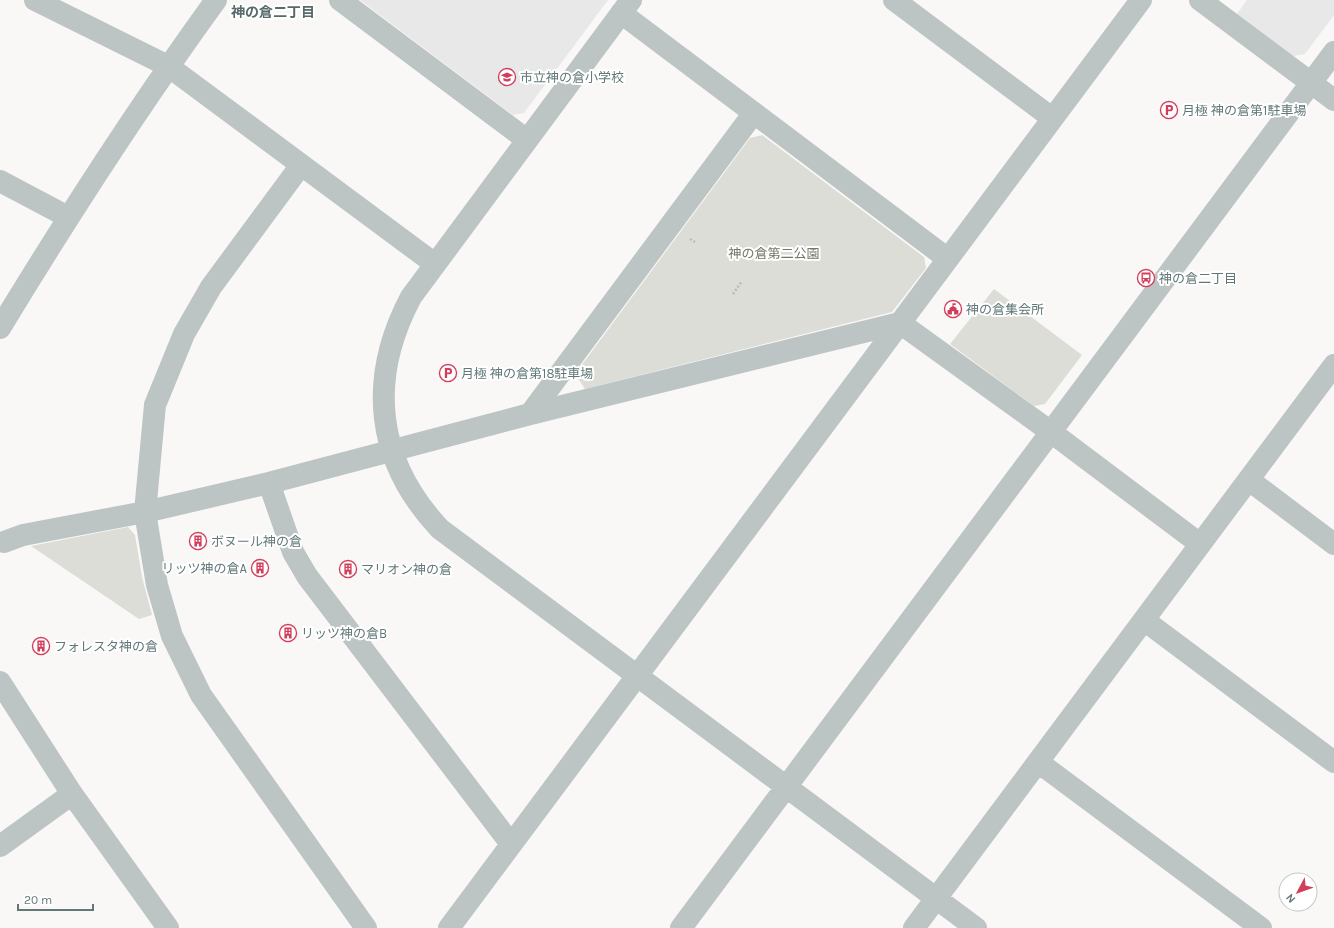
<svg xmlns="http://www.w3.org/2000/svg" width="1334" height="928" font-family="Karla,'Noto Sans JP',sans-serif">
<style>
.built{fill:#e7e8e7}
.green{fill:#dcddd6}
.lines{fill:none;stroke-linecap:round;stroke-linejoin:round}
.path{stroke:#b7bdbd;stroke-width:2.5;stroke-dasharray:2 2;stroke-linecap:butt}
.minor{stroke:#bcc4c4;stroke-width:22}
.labels{text-anchor:middle;dominant-baseline:central;stroke-width:4;stroke-linejoin:round;paint-order:stroke}
.poi-label{font-size:13px;fill:#627878;stroke:#fff;text-anchor:start}
.park-label{font-size:13px;fill:#707765;stroke:#fff}
.neighbourhood-label{font-size:14px;font-weight:bold;fill:#586a6a;stroke:#fff}
</style>
<rect width="100%" height="100%" fill="#f9f8f7"/>
<path class="built" d="M 360,0 L 608,0 L 524,113 L 513,115 Z
M 1247,0 L 1334,0 L 1334,15 L 1305,54 L 1293,56 L 1237,14 Z"/>
<path class="green" d="M 762,135 L 924,257 L 926,268 L 892,312 L 585,389 L 575,374 L 750,138 Z
M 994,289 L 1082,355 L 1045,404 L 1034,406 L 950,344 Z
M 128,527 L 135,535 L 142,577 L 152,615 L 139,619 L 31,546 Z"/>
<g class="lines">
<path class="path" d="M 690,239 L 695,242
M 733,294 L 742,281"/>
<path class="minor" d="M 35,0 L 168,66 L 435,264
M 340,0 L 527,140
M 631,0 L 411,297 C 367,380 376,461 440,529 L 976,928
M 894,0 L 1052,118
M 1200,0 L 1334,100
M 621,13 L 948,259
M 301,165 L 211,287 L 184,334 L 155,405 L 145,512 L 157,585 L 172,636 L 201,695 L 366,928
M 0,181 L 68,217
M 0,328 C 68,216 139,106 216,0
M 530,414 L 753,114
M 1249,480 L 1334,544
M 269,483 L 293,552 L 307,576 L 511,844
M 4,542 L 23,535 L 145,512 L 269,483 L 530,414 L 900,323 L 1051,432 L 1200,544
M 1144,620 L 1334,762
M 0,682 L 72,794 L 168,928
M 1038,762 L 1261,928
M 0,846 L 72,794
M 449,928 L 1141,0
M 681,928 L 1334,52
M 914,928 L 1334,365"/>
</g>
<defs>
<g id="school-ring" transform="scale(0.9)"><circle r="9.5" fill="#fff" stroke="#d23e5a" stroke-width="1.5"/><path d="M0-5L7-2L0 1L-7-2ZM-4 1L0 2.5L4 1V4Q0 6-4 4Z" fill="#d23e5a"/></g>
<g id="parking-ring" transform="scale(0.9)"><circle r="9.5" fill="#fff" stroke="#d23e5a" stroke-width="1.5"/><path d="M-3.5-5.5H1a3.5 3.5 0 0 1 0 7H-1V5.5H-3.5ZM-1-3.4V-.6H.8a1.4 1.4 0 0 0 0-2.8Z" fill="#d23e5a"/></g>
<g id="bus-ring" transform="scale(0.9)"><circle r="9.5" fill="#fff" stroke="#d23e5a" stroke-width="1.5"/><path d="M-5-6H5V4H4V6H2V4H-2V6H-4V4H-5ZM-3.5-4V0h7V-4ZM-3.5 1.2v1.5H-2V1.2ZM2 1.2v1.5H3.5V1.2Z" fill="#d23e5a"/></g>
<g id="civic-ring" transform="scale(0.9)"><circle r="9.5" fill="#fff" stroke="#d23e5a" stroke-width="1.5"/><path d="M-.6-6.5H3V-4.5H.6V-3L4-1V1h2V6H-6V1h2V-1L-.6-3ZM-1.2 2.5V6h2.4V2.5Z" fill="#d23e5a"/></g>
<g id="building-ring" transform="scale(0.9)"><circle r="9.5" fill="#fff" stroke="#d23e5a" stroke-width="1.5"/><path d="M-4-6H4V6H1V3H-1V6H-4ZM-2.5-4.3h1.7v1.8h-1.7ZM.8-4.3h1.7v1.8H.8ZM-2.5-1h1.7V.8h-1.7ZM.8-1h1.7V.8H.8Z" fill="#d23e5a"/></g>
</defs>
<g fill-rule="evenodd">
<use href="#school-ring" x="507" y="77"/>
<use href="#parking-ring" x="1169" y="110"/>
<use href="#bus-ring" x="1146" y="278"/>
<use href="#civic-ring" x="953" y="309"/>
<use href="#parking-ring" x="448" y="373"/>
<use href="#building-ring" x="198" y="541"/>
<use href="#building-ring" x="260" y="568"/>
<use href="#building-ring" x="348" y="569"/>
<use href="#building-ring" x="288" y="633"/>
<use href="#building-ring" x="41" y="646"/>
</g>
<g class="labels">
<g class="poi-label">
<text x="520" y="77">市立神の倉小学校</text>
<text x="1182" y="110">月極 神の倉第1駐車場</text>
<text x="1159" y="278">神の倉二丁目</text>
<text x="966" y="309">神の倉集会所</text>
<text x="461" y="373">月極 神の倉第18駐車場</text>
<text x="211" y="541">ボヌール神の倉</text>
<text x="247" y="568" text-anchor="end">リッツ神の倉A</text>
<text x="361" y="569">マリオン神の倉</text>
<text x="301" y="633">リッツ神の倉B</text>
<text x="54" y="646">フォレスタ神の倉</text>
</g>
<g class="park-label">
<text x="774" y="253">神の倉第二公園</text>
</g>
<g class="neighbourhood-label">
<text x="273" y="12">神の倉二丁目</text>
</g>
</g>
<g transform="translate(1298 892) rotate(229)"><circle r="19" fill="#ffffff" stroke="#c0c9c9"/>
<path d="M0-3L7 15L0 10L-7 15Z" fill="#d23e5a"/>
<text y="-6" font-size="11" font-weight="bold" text-anchor="middle" fill="#627878">N</text>
</g>
<path d="M18 904v6h75v-6" fill="none" stroke="#627878" stroke-width="2"/>
<text x="24" y="904" font-size="12" fill="#627878" stroke="#ffffff" stroke-width="3" paint-order="stroke">20 m</text>
</svg>
